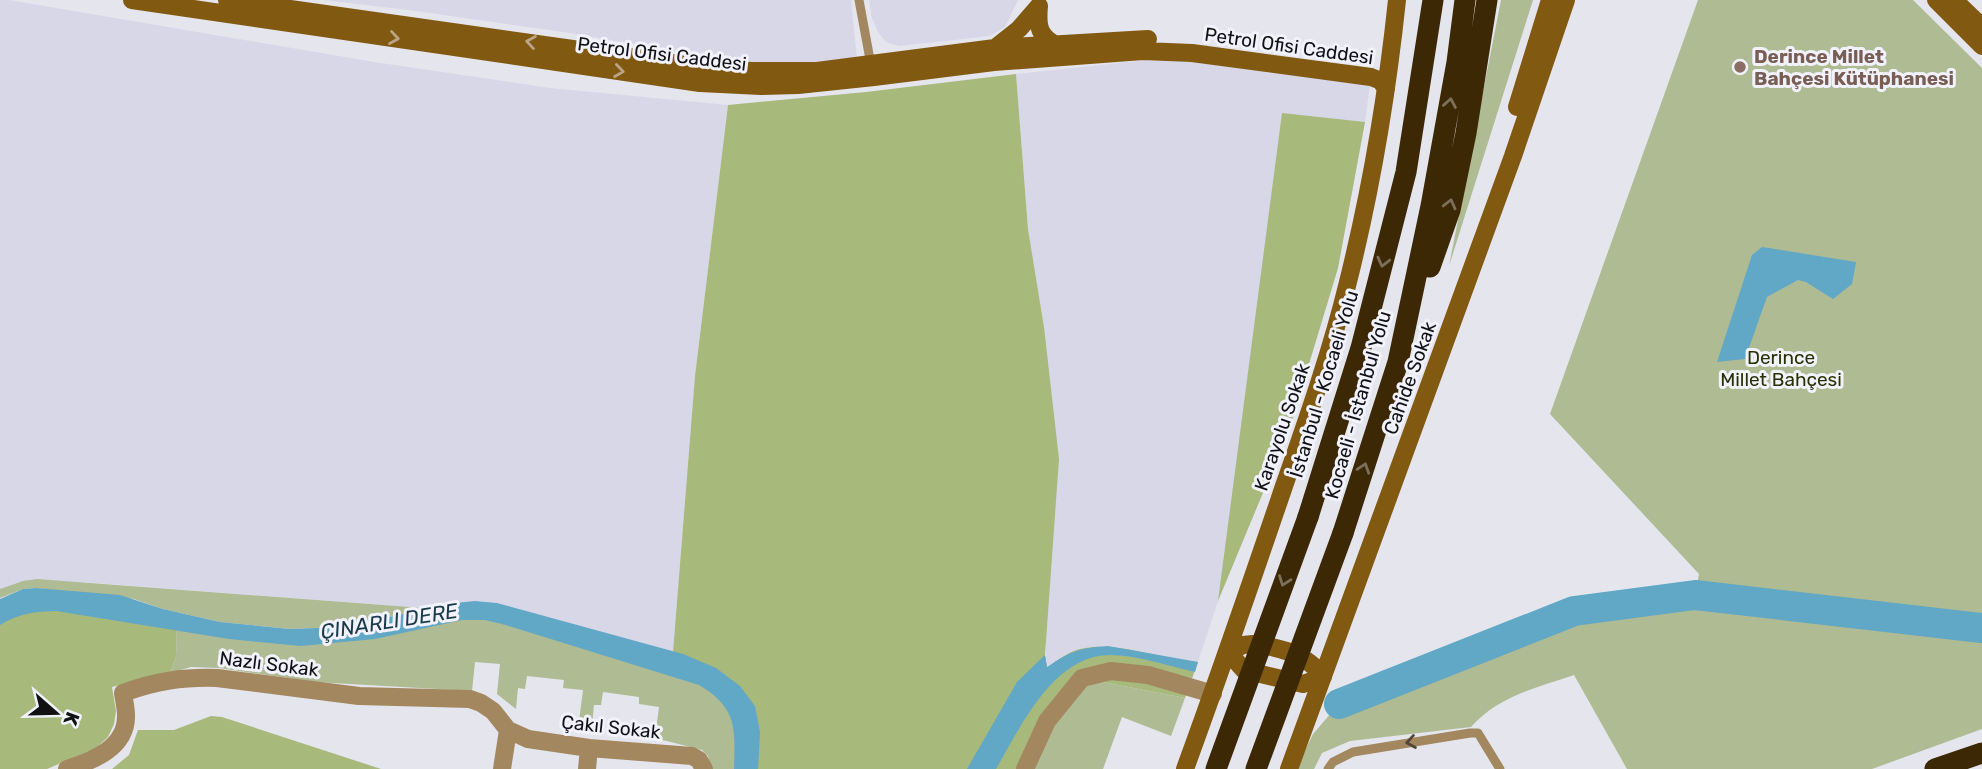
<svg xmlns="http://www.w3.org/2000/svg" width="1982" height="769" font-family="Rubik,sans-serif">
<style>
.built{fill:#d7d7e8}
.green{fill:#afbb93}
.forest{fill:#a8b97c}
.water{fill:#61a7c6}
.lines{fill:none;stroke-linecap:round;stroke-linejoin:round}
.river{stroke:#61a7c6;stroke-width:30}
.lane{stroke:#a3875f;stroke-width:9}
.street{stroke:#a3875f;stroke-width:18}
.secondary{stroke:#815910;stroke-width:18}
.highway{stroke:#3c2804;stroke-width:21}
.highway-bridge{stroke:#3c2804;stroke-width:21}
.oneway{stroke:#baa686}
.oneway2{stroke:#7c6f5b}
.oneway3{stroke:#534636}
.education-dot{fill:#8d6e63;stroke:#f2f2fc;stroke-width:2.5}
.labels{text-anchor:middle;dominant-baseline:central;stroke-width:6;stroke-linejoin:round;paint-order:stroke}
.street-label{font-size:19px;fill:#111114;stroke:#f2f2fc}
.education-label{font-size:19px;font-weight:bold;fill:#785e54;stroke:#f2f2fc;text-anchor:start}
.park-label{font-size:19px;fill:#273102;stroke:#f2f2fc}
.water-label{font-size:21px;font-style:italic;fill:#193a48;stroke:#f2f2fc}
</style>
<rect width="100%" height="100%" fill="#e5e5ee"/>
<path class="built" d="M 0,0 L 9,0 L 374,62 L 550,88 L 728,105 L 695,376 L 673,652 L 497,603 L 475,601 L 423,608 L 83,582 L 23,581 L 0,589 Z
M 324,0 L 851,0 L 857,60 L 826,65 L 741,62 L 570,33 L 416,11 Z
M 869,0 L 1018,0 L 1005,27 L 990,36 L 899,46 L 886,42 L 878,32 L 872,18 Z
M 1147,60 L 1192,62 L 1370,84 L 1365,122 L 1338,268 L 1289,430 L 1218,601 L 1198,662 L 1178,660 L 1108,646 L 1083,648 L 1068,653 L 1046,667 L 1044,327 L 1028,229 L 1016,74 Z"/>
<path class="green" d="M 1501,0 L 1533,0 L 1449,266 Z
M 1698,0 L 1913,0 L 1982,68 L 1982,729 L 1872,769 L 1627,769 L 1574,675 C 1536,688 1498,696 1471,727 L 1350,741 L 1322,753 L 1314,769 L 1296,769 L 1313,734 L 1339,704 L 1577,613 L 1695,595 L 1699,574 L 1550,414 Z
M 37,579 L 423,608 L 455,603 L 342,627 L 290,629 L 220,622 L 163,609 L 134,599 L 36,588 L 23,589 L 0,598 L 0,589 L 23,581 Z
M 465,609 L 673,663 L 737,705 L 744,769 L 711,769 L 708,756 L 702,750 L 655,738 L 659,707 L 639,704 L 639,697 L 603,692 L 601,705 L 594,705 L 592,725 L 579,721 L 583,690 L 563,688 L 564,680 L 527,676 L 525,689 L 518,688 L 516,709 L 497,694 L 500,664 L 475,662 L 472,691 L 315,682 L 219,668 L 191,667 L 170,673 L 176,657 L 177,623 L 313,635 Z
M 1082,678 L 1185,698 L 1171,736 L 1122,717 L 1103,769 L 1025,769 Z"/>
<path class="forest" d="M 1016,74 L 1028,229 L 1044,327 L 1059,459 L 1045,655 L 1047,668 C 1059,659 1070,650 1085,648 C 1119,642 1163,659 1198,662 L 1185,698 L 1082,678 L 1025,769 L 744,769 L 738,707 L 669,662 L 673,652 L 695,376 L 728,105 L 866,92 Z
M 1282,113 L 1365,122 L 1338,268 L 1289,430 L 1218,601 Z
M 23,604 L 177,623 L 176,657 L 170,673 L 112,687 L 116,711 L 114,724 L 108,737 L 96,748 L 47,769 L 0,769 L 0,614 Z
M 211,716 L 222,717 L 381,769 L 112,769 L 129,755 L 138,730 L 174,730 Z"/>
<path class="water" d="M 1762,247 L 1856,262 L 1852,284 L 1833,299 L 1806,282 L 1798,280 L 1767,297 L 1745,359 L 1717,362 L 1752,255 Z
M 36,588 L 120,595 L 163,609 L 220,622 L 290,629 L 342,627 L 455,603 L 475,601 L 497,603 L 683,654 L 716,668 L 740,686 L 755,706 L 760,732 L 758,769 L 734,769 C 735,729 738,708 699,685 L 502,624 L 485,620 L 462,620 L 375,639 L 301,646 L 229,639 L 56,611 C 36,611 17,614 0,625 L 0,599 L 23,589 Z
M 1108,646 L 1198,662 L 1195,672 C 1169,666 1136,655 1110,655 C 1053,655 1020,728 996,769 L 967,769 L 1017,682 L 1045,655 L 1047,667 C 1071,651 1079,648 1108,646 Z"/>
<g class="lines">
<path class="river" d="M 1339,704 L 1574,611 L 1695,595 L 1982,628"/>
<path class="lane" d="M 859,0 L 871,65
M 1328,769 L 1333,762 L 1353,752 L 1470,733 L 1478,733 L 1500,769"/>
<path class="street" d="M 67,769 C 92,761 127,748 126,715 C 126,708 124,700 123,693 C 156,681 182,677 217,678 L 359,696 L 470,699 L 481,703 L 493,711 L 508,730 L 528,739 L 589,748 L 692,756 L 699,760 L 704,769
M 502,769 L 508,730
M 587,769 L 589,748
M 1025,769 L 1047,721 L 1082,678 L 1111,671 L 1148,675 L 1213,694"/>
<path class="secondary" d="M 132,0 L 700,83 L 761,86 L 798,85 L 874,77 L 994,62 L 1143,51 L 1192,53 L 1371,77 L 1381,81 L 1386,89
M 227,0 L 708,68 L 751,71 L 817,71 L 995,48 L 1148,39
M 1936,0 L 1982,46
M 1954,0 L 1982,27
M 1039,6 C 1037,27 1039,38 1060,47
M 995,48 L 1019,29 L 1039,6
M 1517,107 L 1550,0
M 1253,644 C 1279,647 1308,654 1323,677 L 1303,684 L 1244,670 L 1228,652 L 1243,645 Z
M 1185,769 C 1219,676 1251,583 1283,489 C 1307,420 1331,352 1348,282 C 1371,190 1387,95 1397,0
M 1289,769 L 1513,156 L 1566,0"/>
<path class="highway" d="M 1430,267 L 1450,210 L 1466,133 L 1487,0
M 1308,517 L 1361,348 L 1406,172 L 1433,0
M 1343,533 L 1398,362 L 1431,206 L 1457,62 L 1465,0
M 1935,769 L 1982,753"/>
<path class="highway-bridge" d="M 1216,769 L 1308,517
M 1256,769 L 1343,533"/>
</g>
<defs><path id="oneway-chevron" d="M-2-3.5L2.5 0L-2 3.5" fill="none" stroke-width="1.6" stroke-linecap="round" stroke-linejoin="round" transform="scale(1.75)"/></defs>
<g class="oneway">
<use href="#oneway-chevron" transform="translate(394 38) rotate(9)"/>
<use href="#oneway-chevron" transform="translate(531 42) rotate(-171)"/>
<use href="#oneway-chevron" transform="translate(619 71) rotate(8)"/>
</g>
<g class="oneway2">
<use href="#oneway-chevron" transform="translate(1450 103) rotate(-80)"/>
<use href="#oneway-chevron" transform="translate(1450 204) rotate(-76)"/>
<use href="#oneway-chevron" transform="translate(1383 262) rotate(104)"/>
<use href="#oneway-chevron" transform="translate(1364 468) rotate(-72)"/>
<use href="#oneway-chevron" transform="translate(1284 581) rotate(110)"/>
</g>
<use class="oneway3" href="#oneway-chevron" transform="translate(1411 742) rotate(171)"/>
<circle class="education-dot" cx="1740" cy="67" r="7"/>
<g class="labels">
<g class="street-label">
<text transform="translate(1289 46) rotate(8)">Petrol Ofisi Caddesi</text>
<text transform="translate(662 54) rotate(7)">Petrol Ofisi Caddesi</text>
<text transform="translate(1410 378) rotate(-70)">Cahide Sokak</text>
<text transform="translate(1324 384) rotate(-73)">İstanbul - Kocaeli Yolu</text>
<text transform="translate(1358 405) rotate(-74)">Kocaeli - İstanbul Yolu</text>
<text transform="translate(1282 427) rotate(-71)">Karayolu Sokak</text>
<text transform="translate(269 664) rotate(7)">Nazlı Sokak</text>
<text transform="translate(611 727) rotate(6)">Çakıl Sokak</text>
</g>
<g class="education-label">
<text x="1754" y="56">Derince Millet<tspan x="1754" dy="22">Bahçesi Kütüphanesi</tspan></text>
</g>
<g class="park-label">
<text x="1781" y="357">Derince<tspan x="1781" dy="22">Millet Bahçesi</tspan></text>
</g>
<g class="water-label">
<text transform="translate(389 621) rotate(-9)">ÇINARLI DERE</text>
</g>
</g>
<g transform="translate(56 713) rotate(110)" stroke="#f2f2fc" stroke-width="5" paint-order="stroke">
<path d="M0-5L12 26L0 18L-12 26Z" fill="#111114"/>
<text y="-10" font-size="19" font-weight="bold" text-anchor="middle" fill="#111114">K</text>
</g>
</svg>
